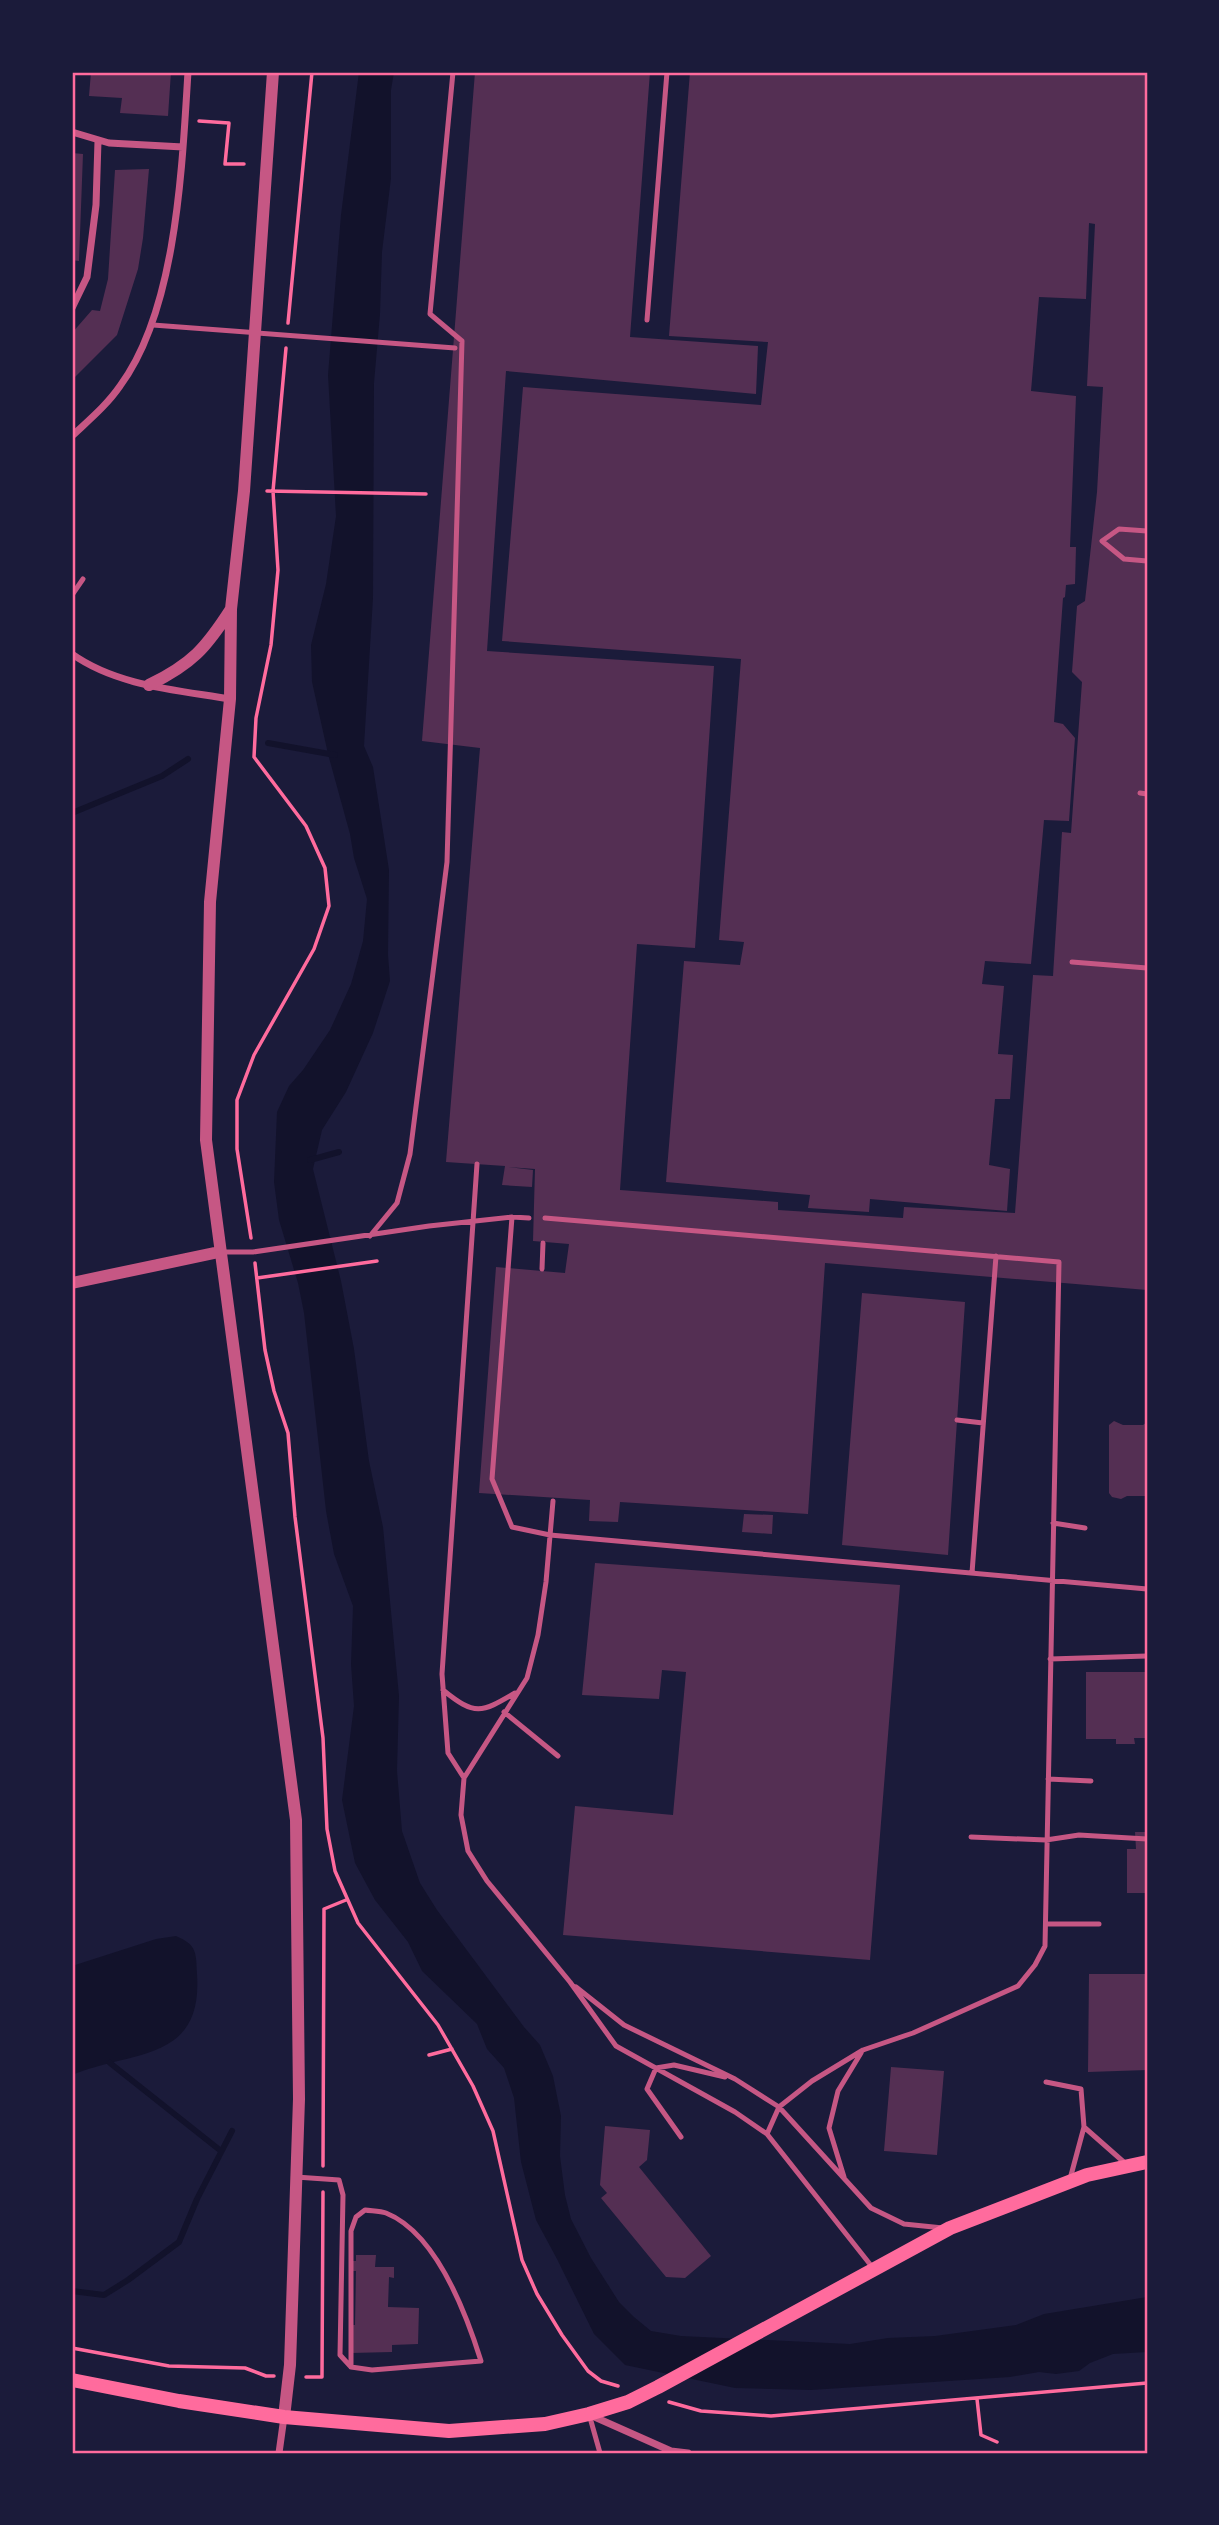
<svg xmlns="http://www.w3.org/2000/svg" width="1219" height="2525" font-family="Lato,sans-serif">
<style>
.water{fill:#12122b}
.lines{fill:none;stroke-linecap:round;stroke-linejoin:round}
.stream{stroke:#12122b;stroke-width:6}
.building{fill:#542f53}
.path{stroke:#ff6b9d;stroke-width:3.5}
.service{stroke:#c65784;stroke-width:5}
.minor{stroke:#c65784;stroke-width:7}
.tertiary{stroke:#c65784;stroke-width:12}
.secondary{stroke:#ff6b9d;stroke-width:14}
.neatline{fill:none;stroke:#ff6b9d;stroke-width:2.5}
</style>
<rect width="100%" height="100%" fill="#1b1b3a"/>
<path class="water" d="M 359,72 L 394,72 L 391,90 L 391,178 L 382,252 L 380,314 L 374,383 L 373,598 L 364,746 L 373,767 L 389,870 L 388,954 L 390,981 L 373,1033 L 346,1092 L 322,1130 L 313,1169 L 341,1281 L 354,1349 L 369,1461 L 383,1527 L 399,1696 L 397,1771 L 402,1831 L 420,1883 L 437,1910 L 524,2027 L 540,2045 L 553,2076 L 561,2116 L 560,2156 L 565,2195 L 571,2219 L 591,2258 L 619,2302 L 634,2317 L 651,2331 L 681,2336 L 850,2344 L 888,2338 L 935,2336 L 1016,2325 L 1044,2314 L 1147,2297 L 1147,2352 L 1113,2354 L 1090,2363 L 1079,2371 L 1056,2374 L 1039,2372 L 1010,2377 L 811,2390 L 735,2388 L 625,2365 L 594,2334 L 557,2259 L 536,2220 L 521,2162 L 514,2098 L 504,2068 L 487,2049 L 477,2024 L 422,1971 L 408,1942 L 375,1900 L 355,1863 L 342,1800 L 354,1706 L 351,1664 L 353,1606 L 334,1554 L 326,1511 L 304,1313 L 298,1283 L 279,1220 L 274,1182 L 277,1112 L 289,1086 L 303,1070 L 330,1030 L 351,984 L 363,941 L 367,899 L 354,858 L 350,834 L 328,754 L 312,682 L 311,645 L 326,584 L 336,516 L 328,375 L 341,215 Z
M 176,1936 C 197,1945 196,1952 197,1974 C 203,2063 132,2050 72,2075 L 72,1966 L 156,1939 Z"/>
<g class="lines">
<path class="stream" d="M 268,743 L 335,755
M 72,813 L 162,776 L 188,759
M 310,1160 L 339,1152
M 110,2063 L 221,2151
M 72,2291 L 104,2295 L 128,2280 L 179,2242 L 197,2199 L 232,2131"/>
</g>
<path class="building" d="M 91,72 L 171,72 L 168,116 L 120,113 L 122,98 L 89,96 Z
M 475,72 L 650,72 L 630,337 L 758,346 L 756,394 L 506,371 L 487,651 L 714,666 L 695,948 L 637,944 L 620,1190 L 778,1202 L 778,1210 L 903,1218 L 904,1207 L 1015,1213 L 1033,975 L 1053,976 L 1062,832 L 1071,833 L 1082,682 L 1072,672 L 1077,606 L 1085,601 L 1097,492 L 1103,387 L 1087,386 L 1095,224 L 1089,223 L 1086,299 L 1039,297 L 1031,391 L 1076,396 L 1070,547 L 1076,547 L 1075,584 L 1066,585 L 1065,597 L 1063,598 L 1054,722 L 1063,724 L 1075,738 L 1069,821 L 1044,820 L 1031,964 L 985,961 L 982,984 L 1004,986 L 998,1054 L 1013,1055 L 1010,1099 L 995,1099 L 989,1165 L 1010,1169 L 1007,1211 L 870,1199 L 869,1212 L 808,1208 L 810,1195 L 666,1182 L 684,961 L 740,965 L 744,942 L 719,940 L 741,659 L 502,641 L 523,387 L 761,405 L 768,342 L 669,336 L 690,72 L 1147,72 L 1147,1290 L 825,1263 L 808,1514 L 620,1502 L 618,1522 L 589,1521 L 590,1500 L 479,1493 L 496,1267 L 565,1273 L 569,1244 L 533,1241 L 535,1169 L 508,1167 L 533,1170 L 532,1187 L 502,1185 L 505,1166 L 446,1162 L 480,748 L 422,741 Z
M 72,153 L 83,154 L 79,261 L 72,260 Z
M 149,169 L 143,238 L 138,269 L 117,335 L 72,380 L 72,333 L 92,310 L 100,311 L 108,279 L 115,170 Z
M 862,1293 L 965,1302 L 948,1555 L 842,1545 Z
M 1114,1421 L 1123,1425 L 1143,1425 L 1147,1422 L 1147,1486 L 1145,1496 L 1127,1496 L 1121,1499 L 1112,1497 L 1109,1493 L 1109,1425 Z
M 744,1514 L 773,1515 L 772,1534 L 742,1532 Z
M 595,1563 L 900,1585 L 870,1960 L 563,1935 L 575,1806 L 673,1815 L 686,1672 L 662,1670 L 659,1699 L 582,1695 Z
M 1086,1672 L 1147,1672 L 1147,1738 L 1134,1738 L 1135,1744 L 1116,1744 L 1116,1739 L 1086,1739 Z
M 1135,1832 L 1147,1832 L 1147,1893 L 1127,1893 L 1127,1849 L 1136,1849 Z
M 1089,1974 L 1147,1974 L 1147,2070 L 1088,2072 Z
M 891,2067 L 944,2071 L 937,2155 L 884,2151 Z
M 605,2126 L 650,2130 L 647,2160 L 639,2167 L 711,2256 L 685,2278 L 666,2277 L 601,2198 L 607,2193 L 600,2185 Z
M 356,2255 L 376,2255 L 375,2267 L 394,2267 L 394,2278 L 389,2277 L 388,2307 L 419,2308 L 418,2344 L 392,2345 L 392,2352 L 351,2353 L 351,2325 L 355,2325 L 356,2271 L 351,2271 L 352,2261 L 356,2261 Z"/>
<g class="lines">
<path class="path" d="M 199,121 L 229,123 L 225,164 L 244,164
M 288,323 L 312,72
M 267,491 L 426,494
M 251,1238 L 237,1149 L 237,1100 L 254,1055 L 314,949 L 329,906 L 325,868 L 306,826 L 254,757 L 256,718 L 271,645 L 278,570 L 273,491 L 286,348
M 255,1263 L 265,1350 L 274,1391 L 288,1433 L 295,1517 L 323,1738 L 327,1829 L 335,1871 L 358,1923 L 438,2025 L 473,2086 L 493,2131 L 522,2260 L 537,2294 L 562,2335 L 588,2371 L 601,2381 L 618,2386
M 257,1278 L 377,1261
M 429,2055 L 452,2049
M 323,2166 L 324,1909 L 346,1900
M 72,2348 L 169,2366 L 245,2368 L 266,2376 L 274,2376
M 306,2377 L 322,2377 L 323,2192
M 977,2399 L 981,2435 L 997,2442
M 669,2402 L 701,2411 L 771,2416 L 1147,2383"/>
<path class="service" d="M 647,320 L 667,72
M 153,325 L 455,348
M 1147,531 L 1119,529 L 1102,541 L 1124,559 L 1147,561
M 72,595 L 83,579
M 1140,793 L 1147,794
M 1072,962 L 1147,968
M 512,1217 L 492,1479 L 512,1527 L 550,1535 L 1147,1589
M 545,1218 L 1059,1262 L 1045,1946 L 1035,1965 L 1018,1986 L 913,2033 L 863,2050 L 812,2081 L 779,2107 L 767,2134
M 370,1236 L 397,1203 L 410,1154 L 447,862 L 462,341 L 430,314 L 453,72
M 222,1252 L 253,1252 L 429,1226 L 512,1217 L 529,1218
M 542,1269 L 543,1243
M 957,1420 L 983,1423
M 553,1501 L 546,1582 L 538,1635 L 527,1678 L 464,1778 L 461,1815 L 468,1851 L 487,1881 L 570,1982 L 616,2046 L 735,2112 L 767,2134 L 873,2268
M 1053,1523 L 1085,1528
M 972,1573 L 996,1256
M 1050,1659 L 1147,1656
M 443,1690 C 475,1716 481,1713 515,1693
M 504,1712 L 558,1756
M 464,1778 L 448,1753 L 442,1674 L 477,1164
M 1048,1779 L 1091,1781
M 971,1837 L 1046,1840 L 1079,1835 L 1147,1839
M 1046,1924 L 1099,1924
M 576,1987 L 624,2025 L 735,2079 L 779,2107 L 871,2208 L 904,2224 L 943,2228
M 1046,2082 L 1081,2089 L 1084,2127 L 1070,2179
M 1084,2127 L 1126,2164
M 681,2137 L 647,2089 L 656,2068 L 674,2065 L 725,2077
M 296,2177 L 339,2180 L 343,2195 L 340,2355 L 351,2367 L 372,2370 L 481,2361 C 466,2313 436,2233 386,2213 C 380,2211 371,2211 365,2210 L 356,2217 L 351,2231 L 351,2367
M 844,2177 L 829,2128 L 838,2091 L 861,2053
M 589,2414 L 600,2453"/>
<path class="minor" d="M 72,132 L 109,143 L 183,147
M 72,308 L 87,277 L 96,205 L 98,141
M 72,436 C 89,420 107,405 120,386 C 177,309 182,166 188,72
M 72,654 C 117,686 177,690 230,699
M 590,2415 L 671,2451 L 688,2453
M 279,2453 L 284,2417"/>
<path class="tertiary" d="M 273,72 L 244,491 L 231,609 L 230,699 L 210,902 L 206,1140 L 296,1820 L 299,2099 L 290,2365 L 284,2417
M 149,685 C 192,664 206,648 231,609
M 72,1283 L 219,1252"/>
<path class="secondary" d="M 72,2380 L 179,2401 L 284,2417 L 449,2431 L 545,2424 L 589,2414 L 628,2402 L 658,2387 L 950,2228 L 1087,2175 L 1147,2162"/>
</g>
<rect width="1219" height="2525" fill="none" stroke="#1b1b3a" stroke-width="147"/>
<rect x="74" y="74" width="1072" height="2378" class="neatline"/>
</svg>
